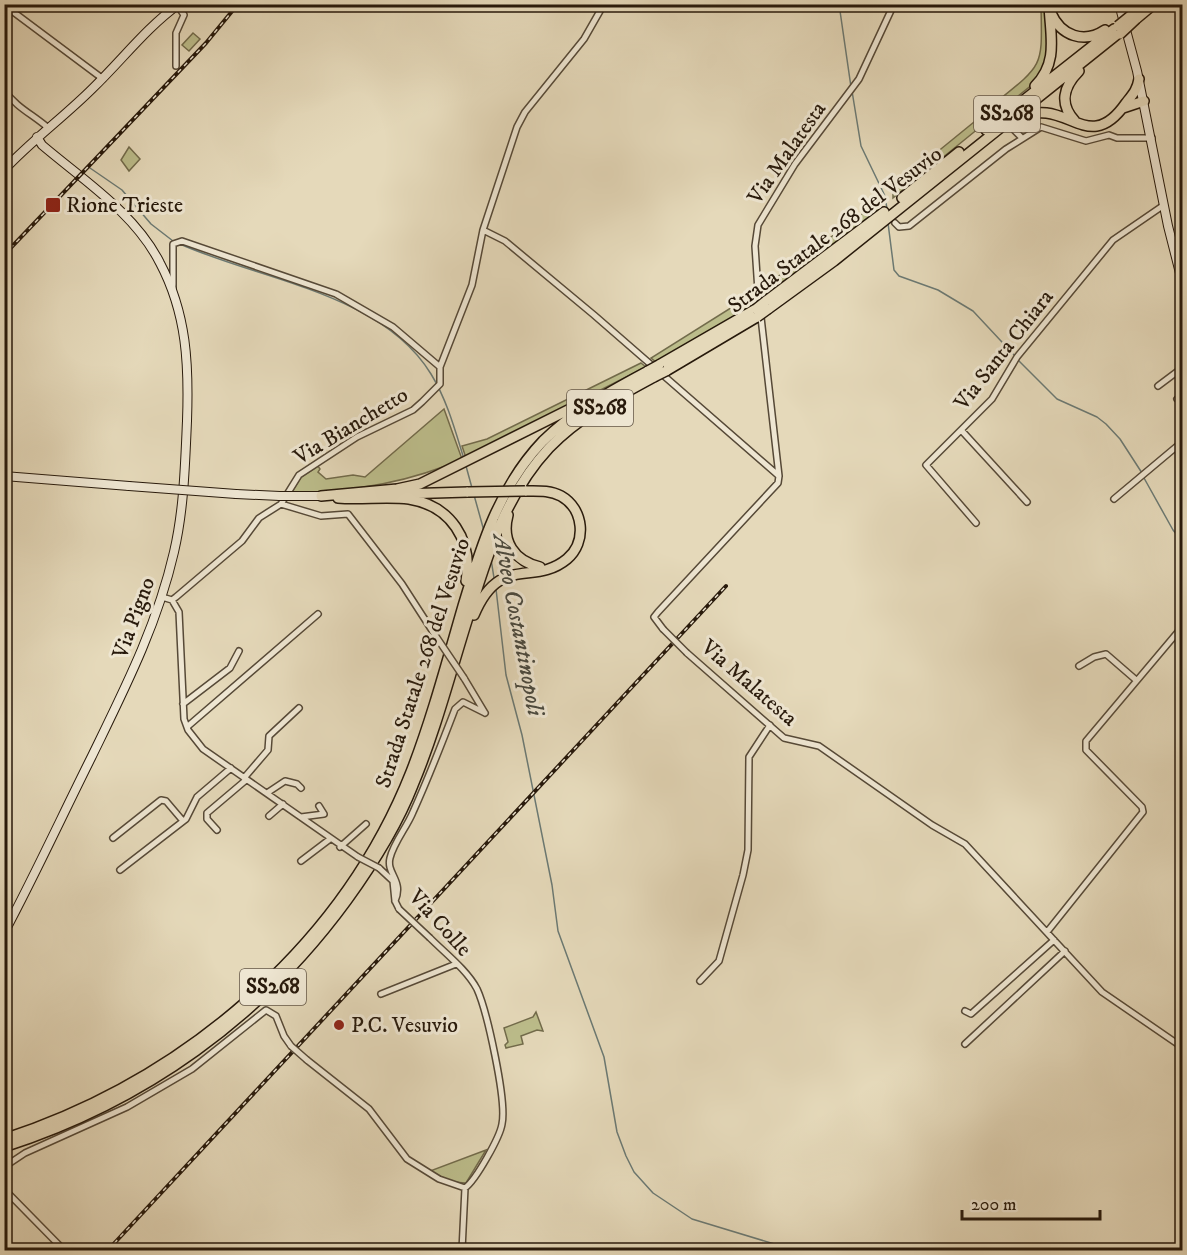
<svg xmlns="http://www.w3.org/2000/svg" width="1187" height="1255" font-family="'IM FELL DW Pica',serif">
<style>
.green{fill:#bcbd8b;stroke:#726b4b;stroke-width:1.5}
.lines{fill:none;stroke-linecap:round;stroke-linejoin:round}
.stream{stroke:#6b7973;stroke-width:1.5}
.street-casing{stroke:#564937;stroke-width:8}
.secondary-casing{stroke:#27190b;stroke-width:10}
.highway-casing{stroke:#27190b;stroke-width:12}
.street{stroke:#eee6d2;stroke-width:5}
.secondary{stroke:#eee6d2;stroke-width:8}
.highway{stroke:#e5d9ba;stroke-width:9}
.rail-casing{stroke:#27190b;stroke-width:4}
.rail{stroke:#eee6d2;stroke-width:1.5;stroke-dasharray:4.5;stroke-linecap:butt}
.street-bridge-casing{stroke:#564937;stroke-width:8;stroke-linecap:butt}
.secondary-bridge-casing{stroke:#27190b;stroke-width:10;stroke-linecap:butt}
.highway-bridge-casing{stroke:#27190b;stroke-width:12;stroke-linecap:butt}
.street-bridge{stroke:#eee6d2;stroke-width:5}
.secondary-bridge{stroke:#eee6d2;stroke-width:8}
.highway-bridge{stroke:#e5d9ba;stroke-width:9}
.poi-dot{fill:#8f2418;stroke:#eee6d2;stroke-width:2}
.labels{text-anchor:middle;dominant-baseline:central;stroke-width:6;stroke-linejoin:round;paint-order:stroke}
.shield{fill:#eee6d2;stroke:#635647;stroke-width:1.5}
.shield-label{font-size:21px;font-weight:bold;fill:#27190b}
.street-label{font-size:22px;fill:#27190b;stroke:#eee6d2}
.poi-label{font-size:22px;fill:#27190b;stroke:#eee6d2;text-anchor:start}
.water-label{font-size:24px;font-style:italic;fill:#49493f;stroke:#eee6d2}
</style>
<rect width="100%" height="100%" fill="#e5d9ba"/>
<filter id="stains"><feTurbulence type="fractalNoise" baseFrequency=".00333" numOctaves="4"/><feColorMatrix values="0 0 0 0 .2 0 0 0 0 .09 0 0 0 0 .02 0 0 0 .5 -.17"/></filter>
<radialGradient id="worn" r=".72"><stop offset=".6" stop-color="#630" stop-opacity="0"/><stop offset="1" stop-color="#630" stop-opacity=".3"/></radialGradient>
<path class="green" d="M 1041,5 L 1045,5 L 1049,58 L 1033,84 L 1001,110 L 995,103 C 1045,63 1042,67 1041,5 Z
M 193,33 L 200,39 L 189,51 L 182,45 Z
M 990,109 L 995,115 L 893,198 L 893,188 Z
M 129,147 L 140,159 L 129,171 L 121,160 Z
M 878,202 L 879,210 L 761,300 L 760,290 Z
M 753,294 L 755,304 L 656,362 L 651,358 Z
M 641,363 L 646,367 L 466,458 L 462,446 L 487,439 Z
M 444,409 L 462,459 C 409,483 349,492 291,493 L 301,477 L 318,466 L 320,469 L 318,472 L 326,479 L 353,475 L 365,477 Z
M 536,1012 L 543,1031 L 537,1030 L 521,1036 L 523,1044 L 506,1048 L 505,1045 L 508,1042 L 504,1028 L 533,1017 Z
M 486,1150 L 466,1183 L 452,1182 L 430,1171 Z"/>
<g class="lines">
<path class="stream" d="M 839,4 L 851,87
M 852,91 L 861,146 L 885,196 L 887,209
M 90,168 L 122,190 L 151,224 L 173,241
M 888,223 L 894,270 L 899,276 L 938,290 L 973,311 L 1015,356
M 180,244 C 260,280 382,293 431,374 C 447,400 455,430 464,459
M 1018,360 L 1057,399 L 1097,417 L 1106,424 L 1120,439 L 1142,473
M 466,466 L 472,488
M 1144,478 L 1173,530 L 1182,541
M 474,495 L 484,531
M 491,559 L 494,578
M 496,589 L 506,675 L 522,735 L 552,885 L 558,931 L 604,1057 L 617,1132 L 626,1156 L 634,1172 L 653,1193 L 692,1219 L 794,1250"/>
<g class="street-casing">
<path id="street" d="M 4,5 L 103,79
M 176,66 L 176,33 L 184,15 L 178,6
M 4,90 C 17,108 32,114 47,127
M 991,103 L 998,111
M 1013,129 L 1022,138
M 4,154 L 13,161
M 895,223 L 899,227 L 909,226 L 1006,149 L 1041,127 L 1086,141 L 1109,135 L 1117,138 L 1152,138
M 483,230 L 505,241 L 594,315 L 779,476 L 778,483 L 658,612 L 654,617 L 663,629
M 173,288 L 173,244 L 182,241 L 336,294 L 393,327 L 440,367
M 1158,386 L 1182,368
M 1177,399 L 1182,395
M 962,431 L 1027,502
M 779,476 L 758,291 L 755,246 L 758,225 L 795,164 L 859,79 L 894,4
M 1114,499 L 1182,442
M 281,504 L 321,516 L 348,514 L 402,584 L 433,632
M 976,523 L 926,465 L 992,399 L 1017,357 L 1113,240 L 1164,205
M 162,597 L 172,600 L 176,597 L 242,541 L 259,518 L 281,504 L 299,475 L 357,437 L 413,410 L 422,402 L 440,384 L 440,367 L 472,285 L 483,230 L 517,127 L 525,112 L 584,39 L 604,4
M 172,600 L 179,612 L 184,719 L 188,730 L 203,749 L 358,857
M 687,653 L 784,738 L 819,746 L 932,825 L 965,844 L 1102,992 L 1182,1047
M 1079,666 L 1094,657 L 1106,654 L 1136,680
M 464,678 L 485,713
M 183,704 L 230,668 L 239,651
M 187,727 L 318,614
M 244,778 L 268,750 L 269,736 L 299,708
M 267,793 L 285,781 L 297,784 L 301,788
M 269,816 L 283,804
M 301,817 L 324,814 L 319,806
M 217,830 L 207,819 L 207,813 L 246,780
M 113,838 L 161,800 L 166,801 L 183,821
M 340,847 L 366,824
M 301,861 L 330,839
M 379,868 L 393,881 L 395,901 L 399,909
M 120,870 L 186,819 L 197,797 L 231,768
M 395,901 C 404,880 386,874 390,858 C 394,842 407,827 413,812 C 428,779 442,743 455,709 L 463,702 L 485,713
M 1047,932 L 1143,812 L 1142,807 L 1086,750 L 1086,741 L 1182,627
M 430,938 C 445,953 467,970 477,989 C 487,1011 507,1101 502,1124 C 500,1137 476,1180 465,1188 L 462,1250
M 700,981 L 719,961 L 743,875 L 748,850 L 749,757 L 770,725
M 381,994 L 456,964
M 965,1011 L 971,1014 L 1054,940
M 965,1044 L 1065,951
M 307,1060 L 369,1109 L 407,1159 L 439,1179 L 465,1188
M 4,1167 L 25,1153 L 127,1107 L 192,1069 L 266,1010 L 276,1016 L 284,1036 L 291,1046
M 4,1189 L 59,1245 L 59,1250"/>
</g>
<g class="secondary-casing">
<path id="secondary" d="M 1119,4 L 1137,71 L 1168,226 L 1182,281
M 4,170 C 32,140 64,117 93,88 C 122,60 146,28 179,4
M 4,476 L 129,486
M 236,494 L 280,496
M 295,496 L 321,496
M 4,933 C 35,875 62,816 91,758 C 124,690 157,626 174,552 C 184,509 185,465 187,421 C 189,365 187,314 160,263 C 135,213 83,180 42,145 L 37,137"/>
</g>
<g class="highway-casing">
<path id="highway" d="M 1051,13 C 1061,36 1084,44 1105,30
M 1134,13 L 1144,4
M 1136,19 L 1154,4
M 1035,86 C 1059,62 1050,35 1049,4
M 1123,108 L 1144,101
M 1018,119 C 1066,93 1087,159 1126,103 C 1133,94 1137,90 1139,79
M 1075,121 C 1059,104 1063,87 1079,71
M 986,130 L 1114,29
M 902,198 L 959,152
M 766,301 L 884,212
M 768,309 L 834,261 L 1120,32
M 659,365 L 756,309
M 666,371 L 757,317
M 401,494 L 468,492
M 321,496 L 397,489 L 420,484 L 582,403
M 338,498 C 362,500 386,496 409,499 C 451,506 473,540 466,581
M 508,515 C 501,541 514,561 540,567
M 474,615 C 500,553 533,587 567,559 C 587,542 584,509 561,496 C 550,490 538,491 525,491
M 4,1139 C 182,1081 341,949 411,772 C 432,718 447,661 463,606 C 481,546 499,487 543,441 C 573,411 611,391 648,371
M 4,1147 C 144,1102 261,1018 347,900 C 373,864 397,826 413,785 C 437,728 452,667 471,608 C 489,550 507,493 549,448 C 579,417 617,397 654,377"/>
</g>
<use href="#street" class="street"/>
<use href="#secondary" class="secondary"/>
<use href="#highway" class="highway"/>
<g class="rail-casing">
<path id="rail" d="M 4,255 L 206,43 L 238,4
M 108,1250 L 726,586"/>
</g>
<use href="#rail" class="rail"/>
<g class="street-bridge-casing">
<path id="street-bridge" d="M 663,629 L 687,653
M 433,632 L 464,678
M 358,857 L 379,868
M 399,909 L 430,938
M 291,1046 L 307,1060"/>
</g>
<g class="secondary-bridge-casing">
<path id="secondary-bridge" d="M 129,486 L 236,494
M 280,496 L 295,496"/>
</g>
<g class="highway-bridge-casing">
<path id="highway-bridge" d="M 1118,26 L 1134,13
M 1120,34 L 1136,19
M 756,309 L 766,301
M 757,317 L 768,309
M 648,371 L 659,365
M 654,377 L 666,371
M 468,492 L 525,491"/>
</g>
<use href="#street-bridge" class="street-bridge"/>
<use href="#secondary-bridge" class="secondary-bridge"/>
<use href="#highway-bridge" class="highway-bridge"/>
</g>
<g class="poi-dot">
<rect x="45" y="197" width="16" height="16" rx="3"/>
<circle cx="339" cy="1025" r="6"/>
</g>
<g class="labels">
<g class="shield">
<rect x="974" y="96" width="66" height="36" rx="4.5"/>
<rect x="567" y="390" width="66" height="36" rx="4.5"/>
<rect x="240" y="969" width="66" height="36" rx="4.5"/>
</g>
<g class="shield-label">
<text x="1007" y="114">SS268</text>
<text x="600" y="408">SS268</text>
<text x="273" y="987">SS268</text>
</g>
<g class="street-label">
<text transform="translate(787 153) rotate(-55)">Via Malatesta</text>
<text transform="translate(835 230) rotate(-37)">Strada Statale 268 del Vesuvio</text>
<text transform="translate(1004 350) rotate(-52)">Via Santa Chiara</text>
<text transform="translate(351 426) rotate(-31)">Via Bianchetto</text>
<text transform="translate(134 618) rotate(-70)">Via Pigno</text>
<text transform="translate(423 663) rotate(-72)">Strada Statale 268 del Vesuvio</text>
<text transform="translate(749 683) rotate(41)">Via Malatesta</text>
<text transform="translate(440 923) rotate(48)">Via Colle</text>
</g>
<g class="poi-label">
<text x="66" y="205">Rione Trieste</text>
<text x="351" y="1025">P.C. Vesuvio</text>
</g>
<g class="water-label">
<text transform="translate(518 625) rotate(79)">Alveo Costantinopoli</text>
</g>
</g>
<rect width="1187" height="1255" fill="none" stroke="#e5d9ba" stroke-width="24"/>
<rect x="6" y="6" width="1175" height="1243" fill="none" stroke="#27190b" stroke-width="3"/>
<rect x="12" y="12" width="1163" height="1231" fill="none" stroke="#27190b" stroke-width="1.5"/>
<path d="M962 1210v9h138v-9" fill="none" stroke="#27190b" stroke-width="3"/>
<text x="971" y="1210" font-size="18" fill="#27190b" stroke="#eee6d2" stroke-width="4.5" paint-order="stroke">200 m</text>
<rect width="100%" height="100%" filter="url(#stains)"/>
<rect width="100%" height="100%" fill="url(#worn)"/>
</svg>
